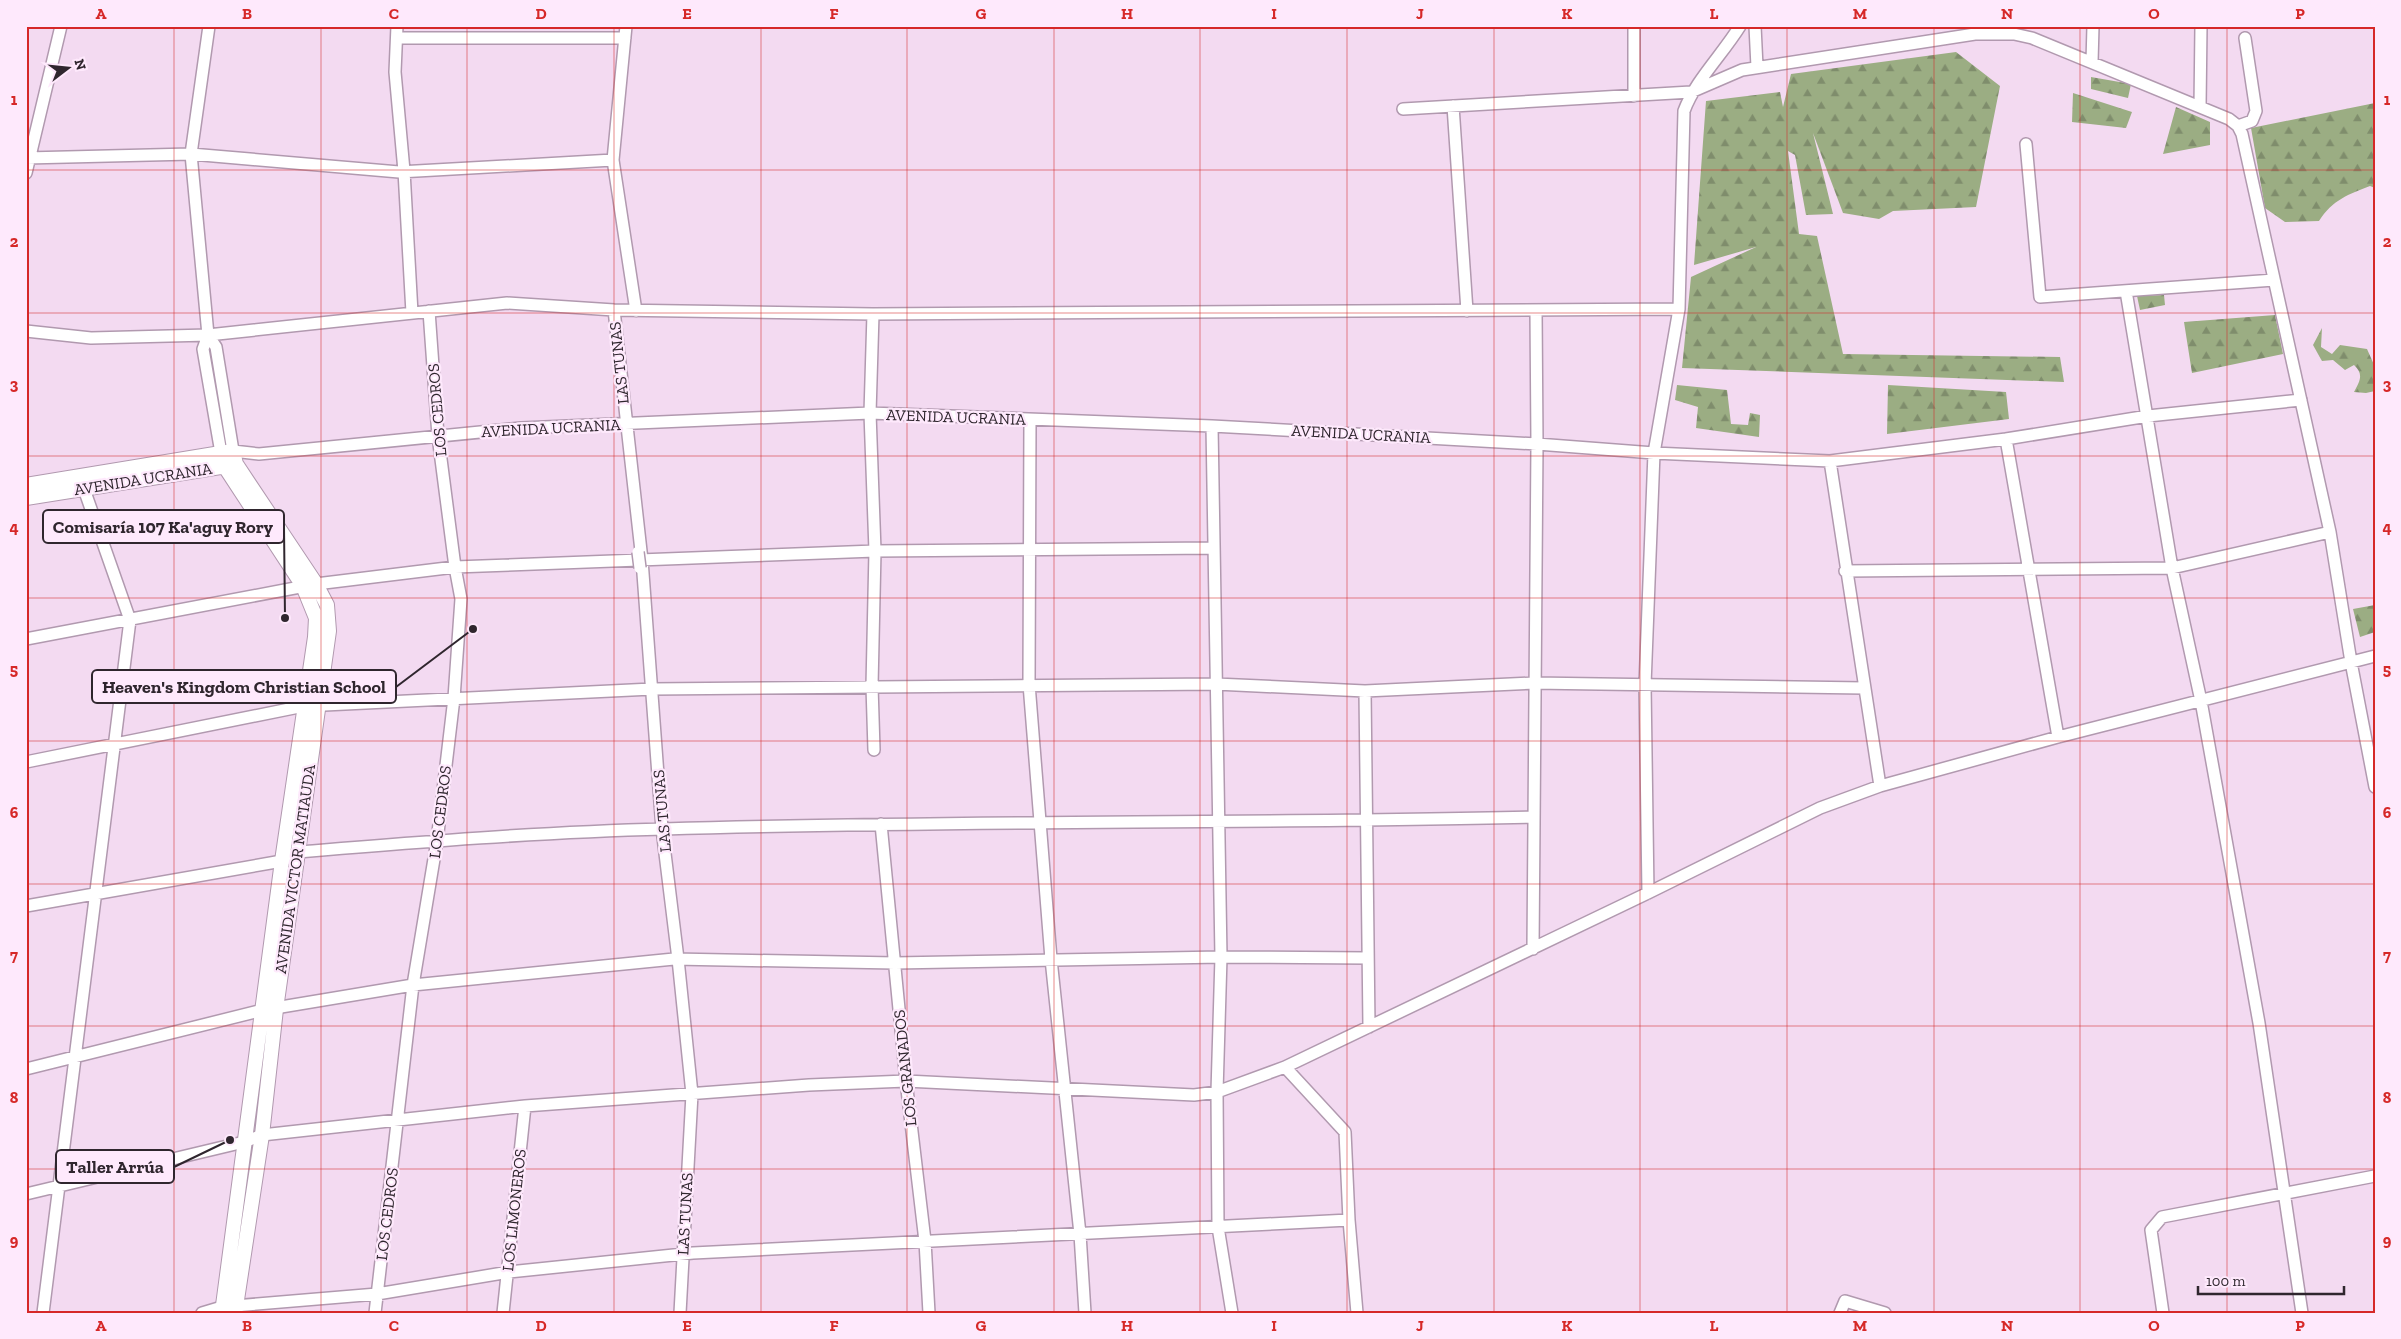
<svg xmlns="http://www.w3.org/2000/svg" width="2401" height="1339" font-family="'Zilla Slab',serif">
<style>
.forest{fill:url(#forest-firs)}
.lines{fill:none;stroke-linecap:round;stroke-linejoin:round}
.minor-casing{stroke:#b199af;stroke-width:14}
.major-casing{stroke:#b199af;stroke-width:16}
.minor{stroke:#fff;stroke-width:11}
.major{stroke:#fff;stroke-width:14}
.minor-bridge-casing{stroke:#b199af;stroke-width:14;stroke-linecap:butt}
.minor-bridge{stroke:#fff;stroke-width:11}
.grid{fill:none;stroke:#d62828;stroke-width:1;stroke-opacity:0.55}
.labels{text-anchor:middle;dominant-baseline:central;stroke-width:4.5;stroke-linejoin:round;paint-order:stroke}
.street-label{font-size:16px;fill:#2f262e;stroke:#fee9fc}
.leader{fill:none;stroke:#2f262e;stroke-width:2}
.callout-dot{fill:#2f262e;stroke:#fee9fc;stroke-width:2}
.callout{fill:#fee9fc;stroke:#2f262e;stroke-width:2}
.callout-label{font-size:18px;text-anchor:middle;font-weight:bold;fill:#2f262e}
.neatline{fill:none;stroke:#d62828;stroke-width:2}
.grid-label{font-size:16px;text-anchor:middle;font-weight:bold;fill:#d62828}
</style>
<defs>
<pattern id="forest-firs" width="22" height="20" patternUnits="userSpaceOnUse" patternTransform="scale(1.25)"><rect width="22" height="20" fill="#9bad83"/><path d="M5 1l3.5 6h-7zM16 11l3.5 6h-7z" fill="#7f8d6c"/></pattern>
</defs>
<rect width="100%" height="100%" fill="#f3daf1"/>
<path class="forest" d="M 1956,52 L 2000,86 L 1976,207 L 1893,211 L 1879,219 L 1843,213 L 1813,133 L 1833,214 L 1806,215 L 1795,155 L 1788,151 L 1799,234 L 1817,236 L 1843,354 L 2060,357 L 2064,382 L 1682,368 L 1691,277 L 1756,247 L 1694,265 L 1706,101 L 1780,92 L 1783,107 L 1791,74 Z
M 2091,77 L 2131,84 L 2128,98 L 2091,89 Z
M 2073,93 L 2132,112 L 2126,128 L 2072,122 Z
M 2375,103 L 2375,188 L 2370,186 C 2349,194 2332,200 2319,221 L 2285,222 L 2265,208 L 2251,128 Z
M 2176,107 L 2210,122 L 2210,145 L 2163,154 Z
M 2164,295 L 2165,305 L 2140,310 L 2137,296 Z
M 2275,315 L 2283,354 L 2192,373 L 2184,322 Z
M 2322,328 L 2321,347 L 2332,354 L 2340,345 L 2367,349 L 2375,367 L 2375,391 L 2366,393 L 2354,392 C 2360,381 2364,374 2354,365 L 2345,370 L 2333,360 L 2322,361 L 2313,345 Z
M 1677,385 L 1727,390 L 1731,424 L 1748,425 L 1750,413 L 1760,415 L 1759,437 L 1696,428 L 1698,407 L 1675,400 Z
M 1888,385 L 2006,392 L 2009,419 L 1887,434 Z
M 2375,605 L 2375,632 L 2360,637 L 2353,609 Z"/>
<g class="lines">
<g class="minor-casing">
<path id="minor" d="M 397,26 L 395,72 L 404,171 L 412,313
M 626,26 L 613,160 L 636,311
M 1755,26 L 1757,67
M 397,38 L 625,38
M 2092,62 L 2093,26
M 1634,96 L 1634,26
M 1453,106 L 1467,311
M 2200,107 L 2201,26
M 1403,109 L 1691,92 L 1742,70 L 1975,34 L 2014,34 L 2032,38 L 2229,119 L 2238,126 L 2242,134 L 2330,532 L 2351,662 L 2375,787
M 2238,126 L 2252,121 L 2256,111 L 2245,38
M 2026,144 L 2040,297 L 2274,280
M 26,158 L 191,154 L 399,172 L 613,160
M 26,173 L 61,26
M 2126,291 L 2172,568 L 2201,701 L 2259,1023 L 2302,1313
M 614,310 L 642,560 L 662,829 L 678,959 L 692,1094 L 680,1313
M 873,314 L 870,413 L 875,551 L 872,686 L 874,750
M 26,331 L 91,338 L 208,335 L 507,303 L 614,310 L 873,314 L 1679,309
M 208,335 L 191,154 L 209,26
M 1030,420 L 1029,684 L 1051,959 L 1080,1234 L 1085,1313
M 1212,426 L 1221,957 L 1217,1092 L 1218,1227 L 1232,1313
M 2006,439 L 2058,737
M 221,453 L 203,349 L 208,335 L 216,347 L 233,451 L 259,454 L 521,428 L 870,413 L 1212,426 L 1537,444 L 1654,453 L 1830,461 L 2006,439 L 2148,416 L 2301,400
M 1830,461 L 1880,786
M 1845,571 L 2172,568 L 2330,532
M 26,639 L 316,584 L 455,567 L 875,551 L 1214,548
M 1365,691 L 1369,1027
M 26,762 L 304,706 L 652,689 L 1216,684 L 1365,691 L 1534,683 L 1864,688
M 881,824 L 906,1081 L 925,1241 L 929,1313
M 1648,893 L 1645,685 L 1654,453 L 1679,309 L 1684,111 C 1695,81 1722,55 1740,26
M 26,906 L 282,861 L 298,852 C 420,842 542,832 664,829 C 954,820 1244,824 1534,817
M 1533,949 L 1537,444 L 1536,310
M 1285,1067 L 1345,1132 L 1349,1220 L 1357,1313
M 26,1069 L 263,1010 L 413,985 L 674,959 L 895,963 L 1221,957 L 1368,958
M 26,1194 L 244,1142 L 262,1135 L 525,1106 L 809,1085 L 906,1081 L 1194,1095 L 1217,1092 L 1285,1067 L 1648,893 L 1820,808 L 1880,786 L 2058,737 L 2375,656
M 43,1313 L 130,620 L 84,489 L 83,480
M 202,1313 L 222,1307 L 377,1294 L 509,1272 L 693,1253 L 1349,1220
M 375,1313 L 413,985 L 437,841 L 454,698 L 461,599 L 455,567 L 438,436 L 429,311
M 503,1313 L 525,1106
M 1840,1313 L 1845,1301 L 1885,1313
M 2163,1313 L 2151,1230 L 2162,1217 L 2375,1176"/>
</g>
<g class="major-casing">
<path id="major" d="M 221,453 L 225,467 L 303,586 L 316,618 L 315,637 L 282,861 L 222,1313
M 26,485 L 233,451 L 236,464 L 316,584 L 327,605 L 329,631 L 276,1009 L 262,1135 L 235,1313
M 26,498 L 233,465"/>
</g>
<use href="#minor" class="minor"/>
<use href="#major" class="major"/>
<g class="minor-bridge-casing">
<path id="minor-bridge" d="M 638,552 L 640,568"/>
</g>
<use href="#minor-bridge" class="minor-bridge"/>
</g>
<path class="grid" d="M 174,26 L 174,1313M 321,26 L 321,1313M 467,26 L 467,1313M 614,26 L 614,1313M 761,26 L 761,1313M 907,26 L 907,1313M 1054,26 L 1054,1313M 1200,26 L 1200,1313M 1347,26 L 1347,1313M 1494,26 L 1494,1313M 1640,26 L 1640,1313M 1787,26 L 1787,1313M 1934,26 L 1934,1313M 2080,26 L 2080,1313M 2227,26 L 2227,1313M 26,170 L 2375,170M 26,313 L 2375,313M 26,456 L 2375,456M 26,598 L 2375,598M 26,741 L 2375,741M 26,884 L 2375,884M 26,1026 L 2375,1026M 26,1169 L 2375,1169"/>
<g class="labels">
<g class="street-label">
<text transform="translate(619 363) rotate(-96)">LAS TUNAS</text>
<text transform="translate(437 410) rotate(-95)">LOS CEDROS</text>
<text transform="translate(956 417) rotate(2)">AVENIDA UCRANIA</text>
<text transform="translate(551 428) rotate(-3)">AVENIDA UCRANIA</text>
<text transform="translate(1361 434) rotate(3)">AVENIDA UCRANIA</text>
<text transform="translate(143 479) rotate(-9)">AVENIDA UCRANIA</text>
<text transform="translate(662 811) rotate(-95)">LAS TUNAS</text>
<text transform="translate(440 812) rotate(-83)">LOS CEDROS</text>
<text transform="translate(295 869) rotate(-82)">AVENIDA VICTOR MATIAUDA</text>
<text transform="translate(905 1068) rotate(-96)">LOS GRANADOS</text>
<text transform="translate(514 1210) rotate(-84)">LOS LIMONEROS</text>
<text transform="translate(387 1214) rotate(-83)">LOS CEDROS</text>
<text transform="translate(685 1214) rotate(-87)">LAS TUNAS</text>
</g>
</g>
<path class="leader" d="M285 618L284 527M473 629L396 687M230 1140L174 1167"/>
<g class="callout-dot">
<circle cx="285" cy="618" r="5"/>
<circle cx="473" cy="629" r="5"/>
<circle cx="230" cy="1140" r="5"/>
</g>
<g class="callout">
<rect x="43" y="510" width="241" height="33" rx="5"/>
<rect x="92" y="670" width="304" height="33" rx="5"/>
<rect x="56" y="1150" width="118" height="33" rx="5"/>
</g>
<g class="callout-label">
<text x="163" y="533">Comisaría 107 Ka'aguy Rory</text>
<text x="244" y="693">Heaven's Kingdom Christian School</text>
<text x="115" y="1173">Taller Arrúa</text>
</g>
<rect width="2401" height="1339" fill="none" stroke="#fee9fc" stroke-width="55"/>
<g transform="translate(68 68) rotate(74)" stroke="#fee9fc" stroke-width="4" paint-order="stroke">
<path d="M0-4L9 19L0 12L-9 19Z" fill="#2f262e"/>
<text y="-8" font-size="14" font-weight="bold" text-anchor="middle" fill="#2f262e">N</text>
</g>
<path d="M2198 1286v8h146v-8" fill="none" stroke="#2f262e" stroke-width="2.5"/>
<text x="2206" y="1286" font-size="15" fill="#2f262e" stroke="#fee9fc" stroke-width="4" paint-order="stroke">100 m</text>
<rect x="28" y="28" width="2346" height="1284" class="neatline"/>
<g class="grid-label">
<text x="101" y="19">A</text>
<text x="247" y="19">B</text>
<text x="394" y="19">C</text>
<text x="541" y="19">D</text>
<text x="687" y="19">E</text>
<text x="834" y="19">F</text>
<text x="981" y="19">G</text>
<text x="1127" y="19">H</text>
<text x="1274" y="19">I</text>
<text x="1420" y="19">J</text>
<text x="1567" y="19">K</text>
<text x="1714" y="19">L</text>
<text x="1860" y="19">M</text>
<text x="2007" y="19">N</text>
<text x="2154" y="19">O</text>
<text x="2300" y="19">P</text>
<text x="14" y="105">1</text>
<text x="2387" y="105">1</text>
<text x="14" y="247">2</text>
<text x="2387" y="247">2</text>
<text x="14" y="390">3</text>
<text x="2387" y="390">3</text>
<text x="14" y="533">4</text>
<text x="2387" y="533">4</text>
<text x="14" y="675">5</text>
<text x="2387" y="675">5</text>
<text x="14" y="818">6</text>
<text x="2387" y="818">6</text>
<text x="14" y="961">7</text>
<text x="2387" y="961">7</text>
<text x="14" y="1103">8</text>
<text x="2387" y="1103">8</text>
<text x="14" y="1246">9</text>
<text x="2387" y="1246">9</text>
<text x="101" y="1331">A</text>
<text x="247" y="1331">B</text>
<text x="394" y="1331">C</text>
<text x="541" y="1331">D</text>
<text x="687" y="1331">E</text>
<text x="834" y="1331">F</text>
<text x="981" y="1331">G</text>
<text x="1127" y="1331">H</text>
<text x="1274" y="1331">I</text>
<text x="1420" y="1331">J</text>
<text x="1567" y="1331">K</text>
<text x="1714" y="1331">L</text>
<text x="1860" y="1331">M</text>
<text x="2007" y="1331">N</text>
<text x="2154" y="1331">O</text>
<text x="2300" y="1331">P</text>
</g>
</svg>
